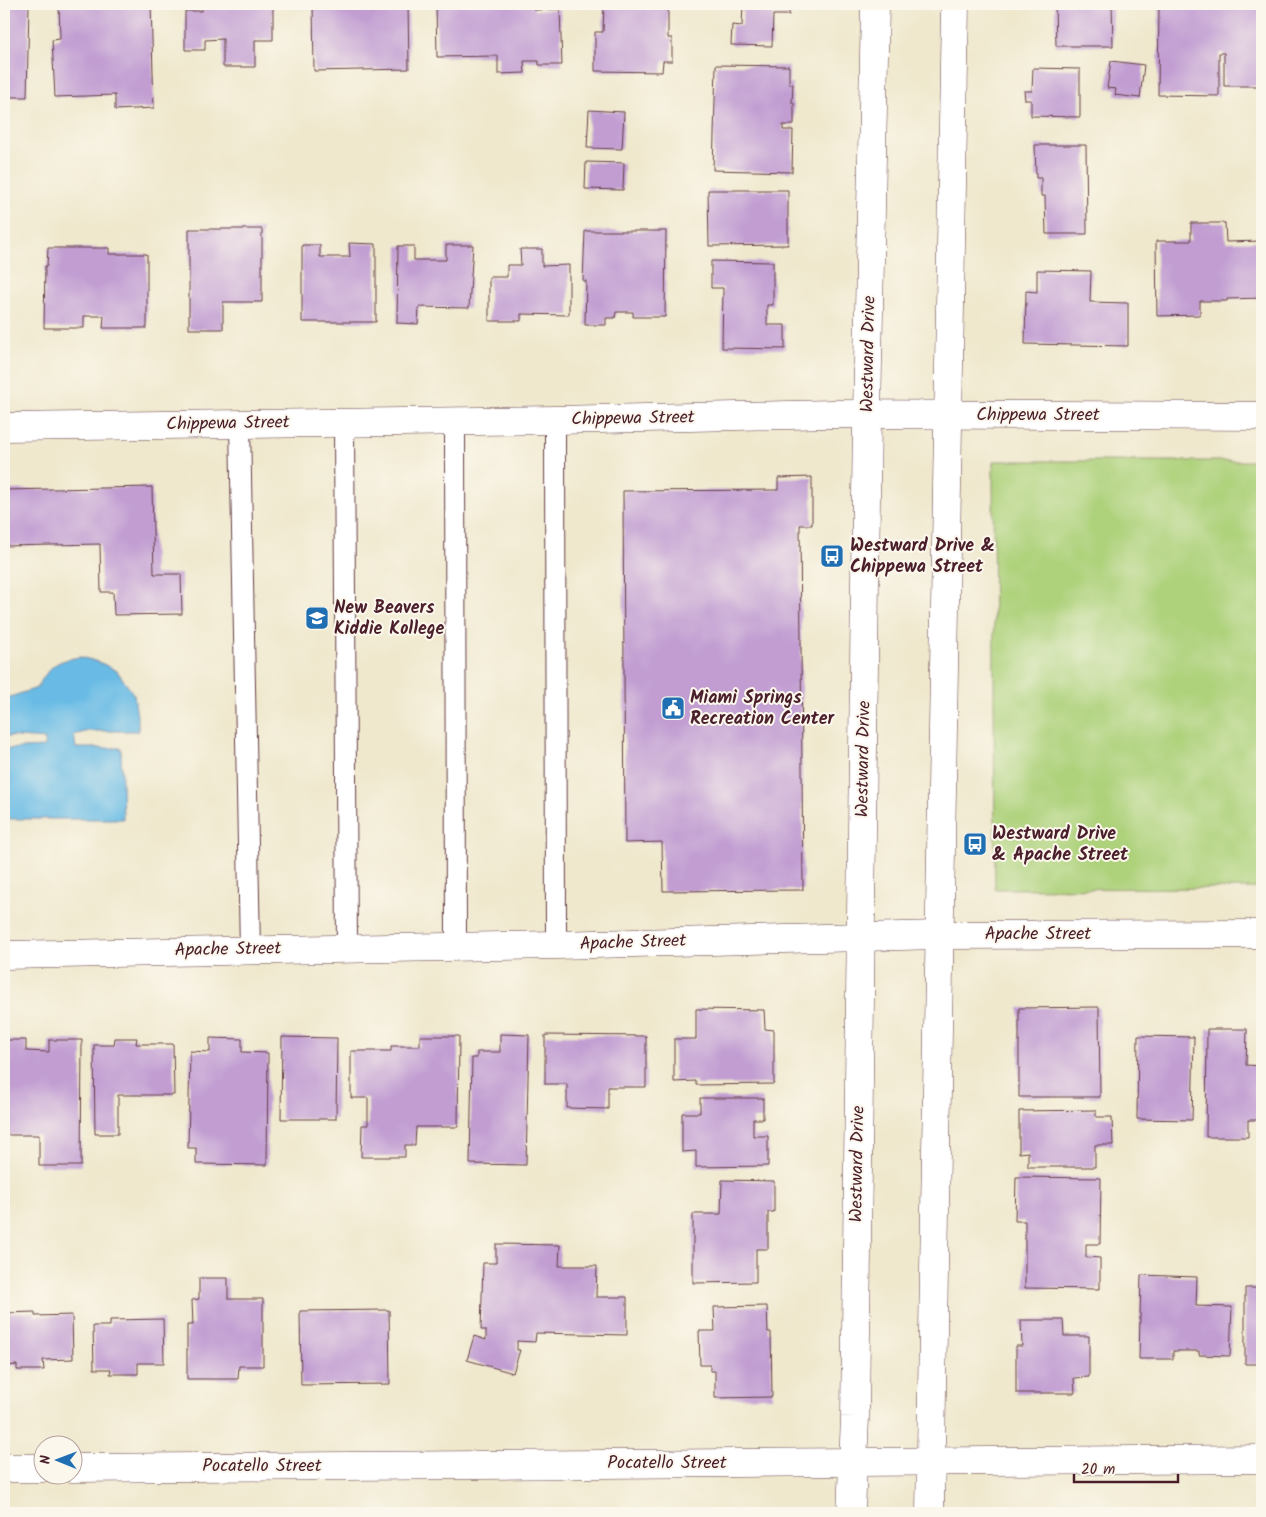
<svg xmlns="http://www.w3.org/2000/svg" width="1266" height="1517" font-family="Kalam,sans-serif">
<style>
.green{fill:#aed27b;stroke:#7c7853}
.water{fill:#69bbe5;stroke:#5a6d88}
.building{fill:#c19dd2}
.lines{fill:none;stroke-linecap:round;stroke-linejoin:round}
.service-casing{stroke:#633d43;stroke-width:22}
.minor-casing{stroke:#633d43;stroke-width:29}
.tertiary-casing{stroke:#633d43;stroke-width:29}
.service{stroke:#fff;stroke-width:20}
.minor{stroke:#fff;stroke-width:28}
.tertiary{stroke:#fff;stroke-width:28}
.labels{text-anchor:middle;dominant-baseline:central;stroke-width:4;stroke-linejoin:round;paint-order:stroke}
.street-label{font-size:18px;fill:#4a1f2b;stroke:#fbf7ec}
.poi-label{font-size:18px;font-weight:bold;fill:#4a1f2b;stroke:#fbf7ec;text-anchor:start}
</style>
<rect width="100%" height="100%" fill="#fbf7ec"/>
<filter id="ink" filterUnits="userSpaceOnUse"><feTurbulence type="fractalNoise" baseFrequency=".02" numOctaves="2"/><feDisplacementMap in="SourceGraphic" scale="10" xChannelSelector="R" yChannelSelector="G"/><feConvolveMatrix kernelMatrix="1 2 1 2 8 2 1 2 1" color-interpolation-filters="sRGB"/></filter>
<filter id="wash" filterUnits="userSpaceOnUse"><feTurbulence type="fractalNoise" baseFrequency=".0096" numOctaves="4" result="noise"/><feDisplacementMap in="SourceGraphic" scale="20" xChannelSelector="R" yChannelSelector="G"/><feGaussianBlur stdDeviation="1.12" result="paint"/><feColorMatrix in="noise" values="0 0 0 0 0 0 0 0 0 0 0 0 0 0 0 0 0 1.4 0 .05"/><feComposite in="paint" operator="in"/></filter>
<g filter="url(#wash)">
<rect width="100%" height="100%" fill="#efe8cd"/>
<path class="green" d="M 993,461 L 1262,461 L 1262,888 L 995,889 Z"/>
<path class="water" d="M 80,657 L 99,662 L 117,671 L 134,695 L 139,731 L 88,731 L 74,735 L 76,748 L 121,748 L 123,819 L 4,819 L 4,749 L 44,747 L 45,739 L 4,736 L 4,699 L 37,688 C 50,666 54,661 80,657 Z"/>
<g id="blocks">
<path class="building" d="M 4,4 L 29,4 L 27,97 L 4,97 Z
M 59,4 L 151,4 L 154,108 L 115,110 L 115,95 L 55,97 L 52,40 L 60,39 Z
M 202,4 L 273,4 L 273,40 L 255,40 L 255,67 L 223,67 L 223,39 L 205,40 L 205,50 L 185,50 L 185,11 L 202,11 Z
M 313,4 L 408,4 L 409,69 L 314,71 Z
M 436,4 L 534,4 L 534,10 L 560,9 L 562,65 L 539,65 L 539,61 L 524,61 L 525,73 L 498,74 L 498,56 L 437,57 Z
M 630,4 L 668,4 L 668,38 L 672,38 L 672,61 L 663,61 L 662,72 L 595,71 L 595,32 L 603,32 L 604,5 L 630,5 Z
M 743,4 L 789,4 L 789,15 L 773,15 L 772,46 L 731,45 L 732,25 L 742,26 Z
M 1055,4 L 1112,4 L 1113,46 L 1056,46 Z
M 1159,4 L 1262,4 L 1262,86 L 1224,86 L 1224,53 L 1219,53 L 1219,96 L 1158,95 Z
M 1111,61 L 1144,65 L 1140,98 L 1115,95 L 1116,89 L 1107,88 Z
M 716,65 L 789,66 L 789,84 L 793,84 L 792,103 L 794,103 L 794,125 L 783,125 L 783,130 L 793,130 L 792,172 L 713,170 Z
M 1033,68 L 1080,69 L 1080,117 L 1031,116 L 1031,100 L 1025,100 L 1024,91 L 1032,91 Z
M 589,110 L 624,112 L 622,149 L 587,148 Z
M 1035,145 L 1086,145 L 1087,234 L 1046,234 L 1045,196 L 1041,196 L 1041,178 L 1036,178 Z
M 586,162 L 624,163 L 623,190 L 585,189 Z
M 708,190 L 788,190 L 788,245 L 709,246 Z
M 1191,223 L 1225,223 L 1226,242 L 1262,241 L 1262,298 L 1227,299 L 1227,301 L 1200,301 L 1200,315 L 1157,316 L 1156,241 L 1191,241 Z
M 189,229 L 262,229 L 262,302 L 223,302 L 223,329 L 189,329 Z
M 585,231 L 666,231 L 665,317 L 633,317 L 633,312 L 616,312 L 615,318 L 606,318 L 606,325 L 585,325 L 586,281 L 583,281 Z
M 349,243 L 376,244 L 376,322 L 302,322 L 302,245 L 320,245 L 320,257 L 350,257 Z
M 446,245 L 473,245 L 469,308 L 419,307 L 418,324 L 397,323 L 398,246 L 414,246 L 414,260 L 446,260 Z
M 48,248 L 109,248 L 109,254 L 147,254 L 147,328 L 103,328 L 104,316 L 84,316 L 84,328 L 44,328 L 45,266 L 47,266 Z
M 520,249 L 542,249 L 542,266 L 569,265 L 569,315 L 521,314 L 521,321 L 489,321 L 489,277 L 507,277 L 507,265 L 521,265 Z
M 711,261 L 773,262 L 773,305 L 767,305 L 767,325 L 785,325 L 785,349 L 722,348 L 723,288 L 711,288 Z
M 1037,270 L 1091,271 L 1090,302 L 1128,303 L 1128,346 L 1025,344 L 1026,291 L 1037,292 Z
M 812,477 L 812,525 L 800,525 L 803,890 L 663,891 L 662,842 L 625,843 L 623,491 L 778,490 L 778,478 Z
M 152,487 L 154,574 L 181,574 L 182,614 L 114,615 L 113,592 L 101,592 L 100,544 L 4,546 L 4,490 Z
M 1099,1007 L 1100,1097 L 1019,1097 L 1019,1008 Z
M 696,1009 L 764,1010 L 765,1029 L 774,1030 L 774,1084 L 696,1085 L 696,1081 L 674,1082 L 674,1039 L 696,1039 Z
M 1207,1029 L 1247,1029 L 1246,1065 L 1262,1066 L 1262,1120 L 1248,1120 L 1248,1137 L 1206,1137 Z
M 500,1034 L 529,1035 L 526,1165 L 470,1164 L 472,1058 L 477,1058 L 477,1052 L 500,1052 Z
M 545,1035 L 646,1036 L 646,1087 L 608,1087 L 608,1109 L 567,1108 L 567,1084 L 545,1084 Z
M 420,1036 L 459,1036 L 458,1127 L 416,1127 L 415,1145 L 405,1145 L 405,1157 L 361,1157 L 362,1125 L 368,1125 L 368,1098 L 351,1098 L 351,1051 L 391,1051 L 391,1046 L 420,1046 Z
M 1138,1036 L 1194,1037 L 1192,1120 L 1137,1119 Z
M 282,1037 L 337,1038 L 336,1119 L 281,1119 Z
M 115,1038 L 137,1038 L 136,1044 L 173,1044 L 174,1095 L 118,1095 L 118,1134 L 95,1134 L 94,1045 L 114,1045 Z
M 210,1038 L 242,1039 L 242,1052 L 268,1053 L 267,1165 L 196,1164 L 196,1148 L 188,1148 L 190,1051 L 210,1052 Z
M 4,1040 L 26,1040 L 26,1051 L 49,1052 L 49,1040 L 82,1040 L 81,1166 L 39,1166 L 39,1135 L 4,1135 Z
M 700,1098 L 763,1098 L 763,1119 L 753,1119 L 753,1136 L 768,1136 L 768,1166 L 696,1167 L 696,1151 L 682,1152 L 682,1113 L 700,1113 Z
M 1096,1110 L 1096,1117 L 1112,1117 L 1113,1145 L 1095,1145 L 1095,1167 L 1028,1167 L 1028,1152 L 1019,1153 L 1019,1111 Z
M 1016,1177 L 1101,1178 L 1100,1244 L 1086,1244 L 1086,1257 L 1100,1258 L 1100,1289 L 1025,1288 L 1025,1221 L 1015,1221 Z
M 722,1180 L 774,1181 L 774,1212 L 768,1212 L 768,1249 L 756,1249 L 756,1282 L 693,1283 L 693,1214 L 721,1214 Z
M 496,1244 L 560,1245 L 559,1266 L 597,1266 L 596,1297 L 627,1297 L 627,1335 L 536,1333 L 535,1342 L 517,1341 L 517,1350 L 520,1350 L 513,1373 L 467,1360 L 474,1336 L 486,1340 L 486,1330 L 481,1330 L 483,1263 L 496,1263 Z
M 1141,1275 L 1197,1277 L 1196,1306 L 1232,1307 L 1230,1356 L 1199,1355 L 1199,1351 L 1173,1351 L 1173,1359 L 1139,1359 Z
M 199,1278 L 228,1278 L 228,1299 L 263,1299 L 263,1366 L 239,1366 L 238,1379 L 187,1379 L 187,1325 L 193,1325 L 192,1300 L 199,1299 Z
M 1245,1288 L 1262,1288 L 1262,1364 L 1245,1364 Z
M 767,1306 L 768,1332 L 771,1332 L 772,1397 L 715,1398 L 715,1371 L 710,1371 L 710,1365 L 700,1365 L 699,1331 L 715,1331 L 714,1307 Z
M 389,1310 L 390,1384 L 301,1385 L 300,1311 Z
M 35,1312 L 35,1316 L 72,1315 L 73,1359 L 43,1360 L 44,1370 L 17,1370 L 17,1365 L 4,1366 L 4,1313 Z
M 163,1319 L 164,1363 L 138,1363 L 138,1374 L 110,1374 L 111,1369 L 94,1369 L 93,1326 L 110,1326 L 110,1320 Z
M 1021,1320 L 1063,1320 L 1064,1336 L 1089,1336 L 1089,1377 L 1074,1378 L 1075,1393 L 1016,1393 L 1016,1346 L 1022,1346 Z"/>
</g>
</g>
<g filter="url(#ink)">
<use href="#blocks" fill-opacity="0" stroke="#633d43" stroke-width="1"/>
<g class="lines">
<g class="service-casing">
<path id="service" d="M 555,420 L 556,945
M 455,422 L 456,947
M 344,423 L 347,949
M 240,424 L 250,950"/>
</g>
<g class="minor-casing">
<path id="minor" d="M 4,427 L 555,420 L 833,414 L 1262,416
M 4,955 L 556,945 L 939,935 L 1262,934
M 4,1468 L 42,1468
M 72,1468 L 1262,1459"/>
</g>
<g class="tertiary-casing">
<path id="tertiary" d="M 851,1513 L 855,1417 L 867,414 L 875,4
M 930,1513 L 955,4"/>
</g>
<use href="#service" class="service"/>
<use href="#minor" class="minor"/>
<use href="#tertiary" class="tertiary"/>
</g>
</g>
<defs>
<g id="bus-square" transform="scale(1.25)"><rect x="-9" y="-9" width="18" height="18" rx="4" fill="#1f6fb2" stroke="#fbf7ec"/><path d="M-5-6H5V4H4V6H2V4H-2V6H-4V4H-5ZM-3.5-4V0h7V-4ZM-3.5 1.2v1.5H-2V1.2ZM2 1.2v1.5H3.5V1.2Z" fill="#fff"/></g>
<g id="school-square" transform="scale(1.25)"><rect x="-9" y="-9" width="18" height="18" rx="4" fill="#1f6fb2" stroke="#fbf7ec"/><path d="M0-5L7-2L0 1L-7-2ZM-4 1L0 2.5L4 1V4Q0 6-4 4Z" fill="#fff"/></g>
<g id="civic-square" transform="scale(1.25)"><rect x="-9" y="-9" width="18" height="18" rx="4" fill="#1f6fb2" stroke="#fbf7ec"/><path d="M-.6-6.5H3V-4.5H.6V-3L4-1V1h2V6H-6V1h2V-1L-.6-3ZM-1.2 2.5V6h2.4V2.5Z" fill="#fff"/></g>
</defs>
<g fill-rule="evenodd">
<use href="#bus-square" x="832" y="556"/>
<use href="#school-square" x="317" y="618"/>
<use href="#civic-square" x="673" y="708"/>
<use href="#bus-square" x="975" y="844"/>
</g>
<g class="labels">
<g class="street-label">
<text transform="translate(869 354) rotate(-89)">Westward Drive</text>
<text x="1038" y="415">Chippewa Street</text>
<text transform="translate(633 419) rotate(-1)">Chippewa Street</text>
<text transform="translate(228 424) rotate(-1)">Chippewa Street</text>
<text transform="translate(864 759) rotate(-89)">Westward Drive</text>
<text x="1038" y="934">Apache Street</text>
<text transform="translate(633 943) rotate(-2)">Apache Street</text>
<text transform="translate(228 950) rotate(-1)">Apache Street</text>
<text transform="translate(858 1164) rotate(-89)">Westward Drive</text>
<text x="667" y="1463">Pocatello Street</text>
<text x="262" y="1466">Pocatello Street</text>
</g>
<g class="poi-label">
<text x="850" y="546">Westward Drive &amp;<tspan x="850" dy="21">Chippewa Street</tspan></text>
<text x="334" y="608">New Beavers<tspan x="334" dy="21">Kiddie Kollege</tspan></text>
<text x="690" y="698">Miami Springs<tspan x="690" dy="21">Recreation Center</tspan></text>
<text x="992" y="834">Westward Drive<tspan x="992" dy="21">&amp; Apache Street</tspan></text>
</g>
</g>
<rect width="1266" height="1517" fill="none" stroke="#fbf7ec" stroke-width="20"/>
<g transform="translate(58 1460) rotate(271)"><circle r="24" fill="#fbf7ec" stroke="#b4a19f"/>
<path d="M0-4L9 19L0 12L-9 19Z" fill="#1f6fb2"/>
<text y="-8" font-size="14" font-weight="bold" text-anchor="middle" fill="#4a1f2b">N</text>
</g>
<path d="M1074 1474v8h104v-8" fill="none" stroke="#4a1f2b" stroke-width="2.5"/>
<text x="1081" y="1474" font-size="15" fill="#4a1f2b" stroke="#fbf7ec" stroke-width="4" paint-order="stroke">20 m</text>
</svg>
